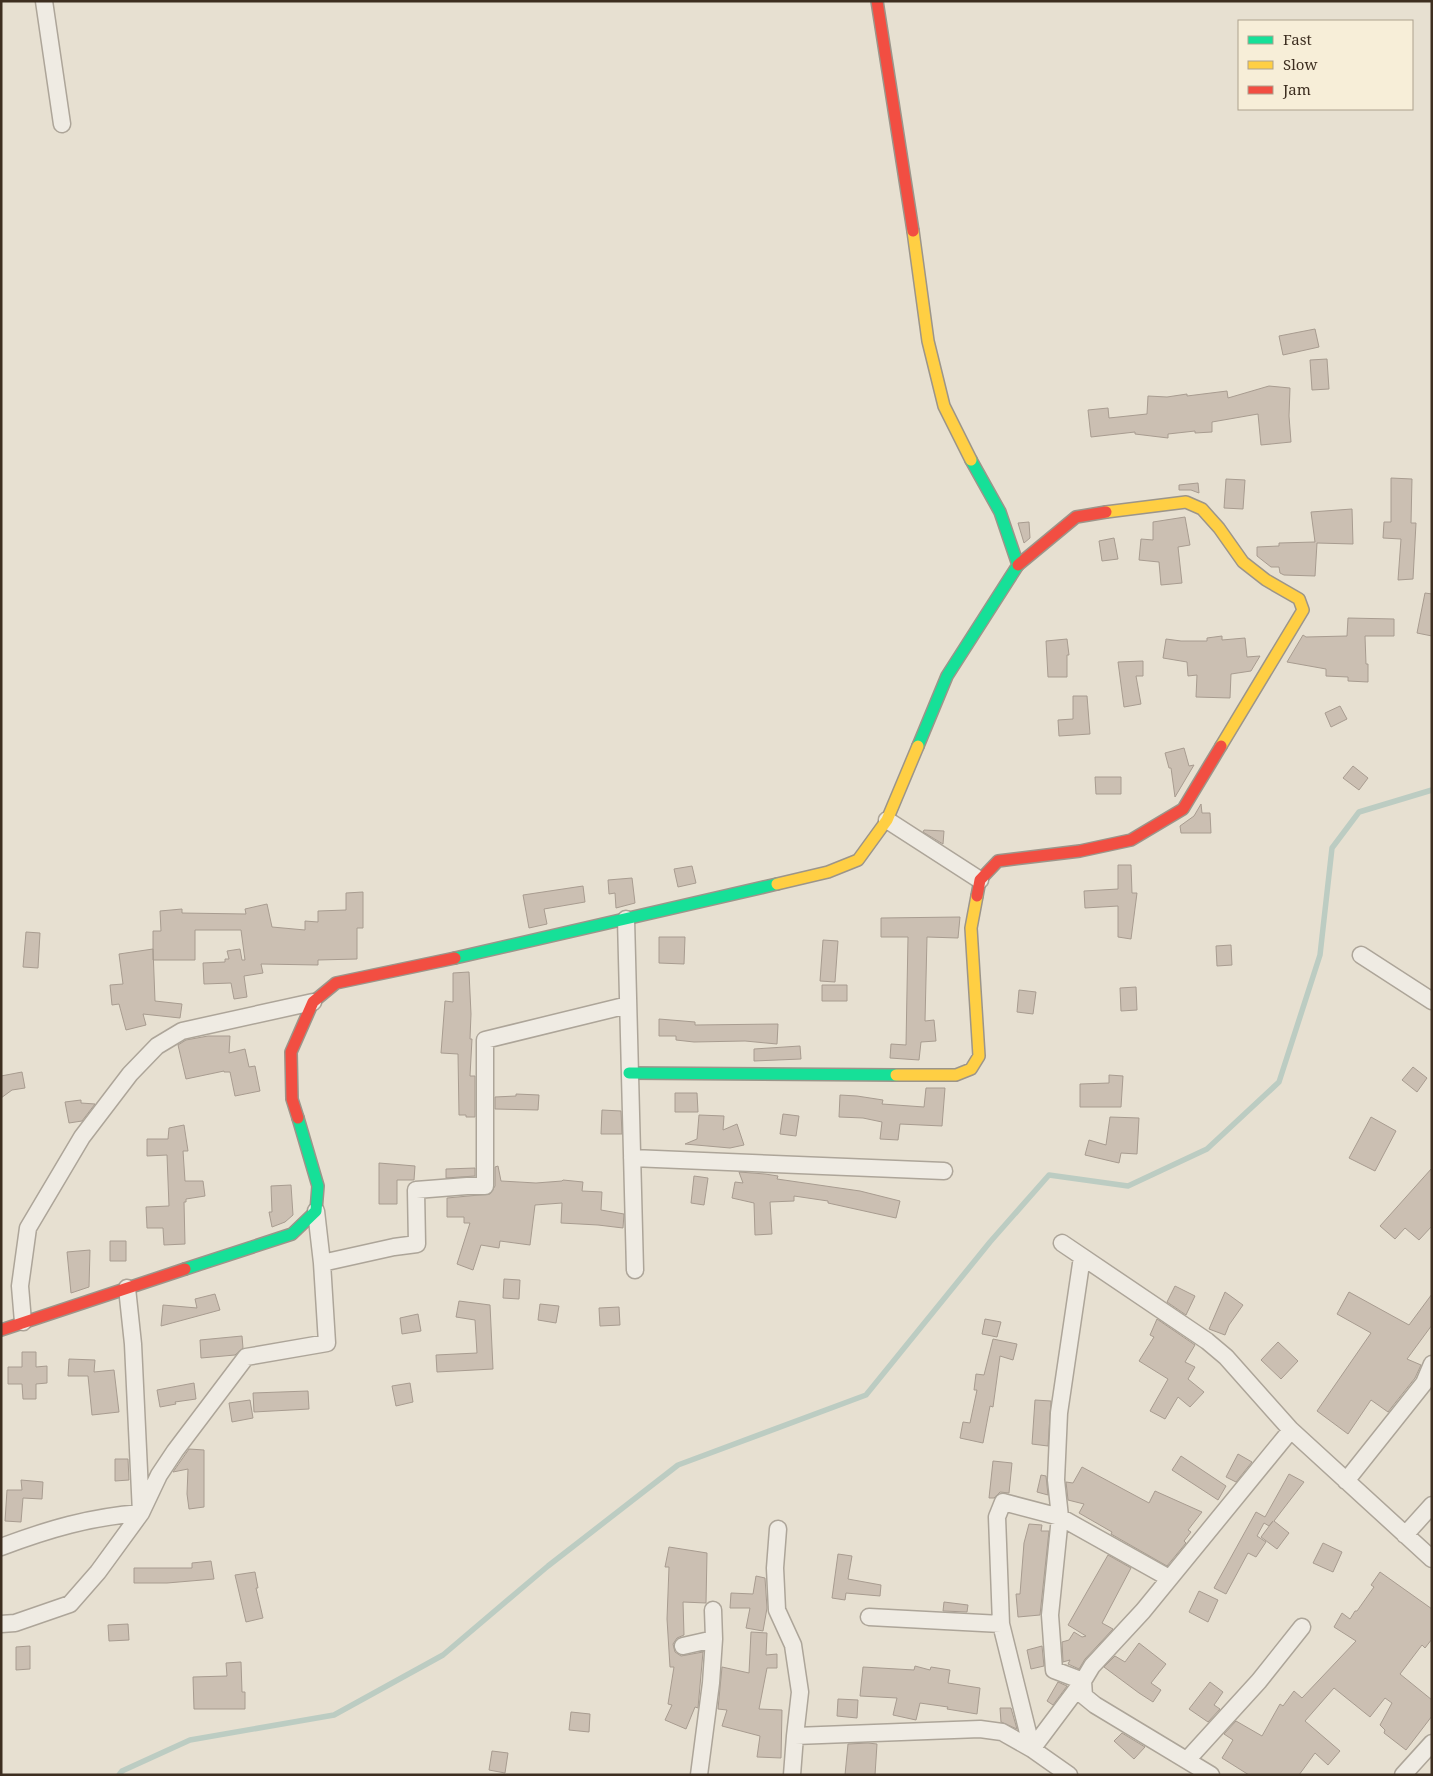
<svg xmlns="http://www.w3.org/2000/svg" width="1433" height="1776" font-family="'Noto Serif',serif">
<style>
.lines{fill:none;stroke-linecap:round;stroke-linejoin:round}
.stream{stroke:#bcccc2;stroke-width:5.5}
.building{fill:#cbbfb2;stroke:#a89c90}
.street-casing{stroke:#ada599;stroke-width:19}
.fast-casing{stroke:#9c958a;stroke-width:14}
.slow-casing{stroke:#9c958a;stroke-width:14}
.jam-casing{stroke:#9c958a;stroke-width:14}
.street{stroke:#efebe3;stroke-width:16}
.fast{stroke:#16e098;stroke-width:11}
.slow{stroke:#ffcf43;stroke-width:11}
.jam{stroke:#f24e42;stroke-width:11}
</style>
<rect width="100%" height="100%" fill="#e7e0d1"/>
<g class="lines">
<path class="stream" d="M 119,1775 L 122,1771 L 190,1740 L 334,1715 L 443,1655 L 548,1566 L 678,1465 L 866,1395 L 990,1242 L 1049,1175 L 1128,1186 L 1207,1149 L 1279,1082 L 1320,955 L 1332,848 L 1359,812 L 1432,790"/>
</g>
<path class="building" d="M 1315,329 L 1319,347 L 1283,355 L 1279,336 Z
M 1327,359 L 1329,389 L 1312,390 L 1310,360 Z
M 1269,386 L 1290,388 L 1289,416 L 1291,442 L 1261,445 L 1258,414 L 1212,422 L 1212,432 L 1195,433 L 1195,431 L 1168,434 L 1168,438 L 1135,434 L 1135,432 L 1091,437 L 1088,410 L 1108,408 L 1109,418 L 1147,414 L 1148,396 L 1167,397 L 1187,394 L 1187,396 L 1227,391 L 1228,398 Z
M 1391,478 L 1412,479 L 1411,523 L 1416,523 L 1413,579 L 1398,580 L 1401,539 L 1383,538 L 1384,522 L 1391,522 Z
M 1226,479 L 1245,480 L 1243,509 L 1224,508 Z
M 1198,483 L 1199,493 L 1191,490 L 1179,490 L 1179,485 Z
M 1352,509 L 1353,544 L 1317,543 L 1315,576 L 1284,575 L 1280,573 L 1279,567 L 1271,567 L 1257,556 L 1257,547 L 1279,546 L 1279,543 L 1315,542 L 1311,512 Z
M 1185,517 L 1190,545 L 1178,547 L 1182,583 L 1161,585 L 1159,562 L 1139,560 L 1141,539 L 1153,540 L 1153,522 Z
M 1029,522 L 1030,538 L 1024,543 L 1018,523 Z
M 1114,538 L 1118,559 L 1102,561 L 1099,541 Z
M 1425,593 L 1432,594 L 1432,636 L 1417,633 Z
M 1348,618 L 1394,619 L 1394,636 L 1365,636 L 1366,664 L 1368,664 L 1368,682 L 1348,681 L 1348,677 L 1326,676 L 1326,669 L 1287,662 L 1303,635 L 1306,637 L 1347,636 Z
M 1222,636 L 1222,640 L 1245,638 L 1247,657 L 1260,656 L 1251,671 L 1231,674 L 1230,698 L 1196,697 L 1197,675 L 1188,676 L 1187,662 L 1163,658 L 1166,639 L 1181,641 L 1207,641 L 1207,638 Z
M 1067,639 L 1069,655 L 1067,655 L 1067,677 L 1048,677 L 1046,641 Z
M 1143,661 L 1143,676 L 1136,676 L 1141,704 L 1124,707 L 1118,662 Z
M 1073,696 L 1087,696 L 1090,734 L 1059,736 L 1058,720 L 1073,719 Z
M 1340,706 L 1347,719 L 1331,727 L 1325,713 Z
M 1184,748 L 1189,766 L 1194,765 L 1175,797 L 1171,768 L 1169,768 L 1165,753 Z
M 1353,766 L 1368,778 L 1359,790 L 1343,778 Z
M 1095,777 L 1121,777 L 1121,794 L 1096,794 Z
M 1201,804 L 1202,813 L 1210,813 L 1211,833 L 1181,833 L 1180,826 L 1194,816 Z
M 924,830 L 944,831 L 943,844 L 923,832 Z
M 1118,865 L 1131,865 L 1132,893 L 1137,893 L 1131,939 L 1118,937 L 1118,906 L 1085,908 L 1084,891 L 1118,889 Z
M 692,866 L 696,883 L 678,887 L 674,869 Z
M 632,878 L 635,903 L 616,908 L 615,893 L 609,894 L 608,880 Z
M 583,886 L 585,902 L 544,909 L 547,924 L 529,928 L 523,895 Z
M 363,892 L 363,928 L 357,928 L 357,959 L 318,960 L 318,965 L 261,964 L 263,973 L 244,976 L 247,997 L 234,999 L 231,983 L 204,984 L 203,963 L 225,962 L 225,959 L 229,959 L 227,951 L 240,949 L 242,960 L 245,960 L 241,930 L 195,930 L 195,960 L 153,960 L 153,931 L 161,931 L 160,911 L 182,909 L 182,913 L 246,914 L 245,909 L 267,904 L 272,927 L 305,930 L 305,921 L 318,922 L 318,911 L 346,910 L 346,893 Z
M 960,917 L 958,938 L 927,937 L 925,1021 L 934,1020 L 936,1041 L 921,1042 L 919,1060 L 890,1058 L 891,1044 L 906,1045 L 908,937 L 881,937 L 881,918 Z
M 26,932 L 40,933 L 38,968 L 23,967 Z
M 659,937 L 685,937 L 684,964 L 659,963 Z
M 823,940 L 838,941 L 835,982 L 820,981 Z
M 1231,945 L 1232,965 L 1217,966 L 1216,946 Z
M 153,949 L 155,1001 L 182,1004 L 180,1018 L 143,1014 L 146,1025 L 126,1030 L 119,1004 L 112,1005 L 110,985 L 123,984 L 119,954 Z
M 469,972 L 471,1014 L 470,1039 L 472,1039 L 470,1076 L 475,1076 L 475,1117 L 466,1117 L 466,1115 L 459,1115 L 458,1054 L 441,1053 L 445,1001 L 453,1002 L 453,973 Z
M 822,985 L 847,985 L 847,1001 L 822,1001 Z
M 1136,987 L 1137,1010 L 1121,1011 L 1120,988 Z
M 1019,990 L 1036,992 L 1033,1014 L 1017,1012 Z
M 659,1019 L 695,1022 L 695,1025 L 778,1024 L 777,1044 L 745,1041 L 694,1042 L 676,1040 L 676,1036 L 659,1036 Z
M 208,1036 L 230,1036 L 229,1053 L 245,1049 L 249,1067 L 255,1066 L 260,1091 L 235,1096 L 230,1072 L 224,1072 L 224,1071 L 186,1079 L 178,1045 L 186,1040 Z
M 800,1046 L 801,1059 L 754,1061 L 754,1049 Z
M 1413,1067 L 1427,1078 L 1417,1092 L 1402,1080 Z
M 22,1072 L 25,1088 L 12,1090 L 1,1098 L 1,1076 Z
M 1109,1075 L 1123,1076 L 1121,1107 L 1080,1107 L 1080,1084 L 1109,1083 Z
M 926,1088 L 945,1088 L 942,1126 L 900,1124 L 898,1140 L 880,1139 L 882,1122 L 863,1118 L 839,1117 L 840,1095 L 857,1096 L 883,1100 L 882,1104 L 924,1107 Z
M 675,1093 L 697,1093 L 698,1112 L 675,1112 Z
M 516,1094 L 539,1095 L 538,1110 L 495,1109 L 495,1097 L 516,1096 Z
M 81,1100 L 81,1103 L 95,1104 L 82,1121 L 69,1123 L 65,1102 Z
M 602,1110 L 621,1111 L 622,1134 L 601,1134 Z
M 783,1114 L 799,1116 L 796,1136 L 780,1134 Z
M 699,1115 L 724,1116 L 723,1130 L 737,1124 L 744,1145 L 730,1148 L 685,1144 L 697,1139 Z
M 1110,1117 L 1139,1118 L 1137,1154 L 1121,1153 L 1119,1163 L 1085,1155 L 1089,1140 L 1106,1145 Z
M 1371,1117 L 1396,1131 L 1375,1171 L 1349,1158 Z
M 184,1125 L 188,1151 L 183,1151 L 185,1181 L 203,1181 L 205,1196 L 186,1199 L 186,1202 L 184,1202 L 185,1244 L 164,1245 L 163,1228 L 147,1228 L 146,1207 L 169,1206 L 167,1155 L 147,1156 L 147,1139 L 168,1139 L 169,1128 Z
M 379,1163 L 415,1166 L 414,1180 L 397,1180 L 397,1204 L 379,1204 Z
M 498,1166 L 501,1181 L 536,1183 L 562,1181 L 563,1180 L 583,1182 L 582,1191 L 602,1192 L 601,1210 L 624,1214 L 623,1228 L 598,1225 L 561,1223 L 562,1203 L 535,1205 L 530,1245 L 500,1241 L 499,1248 L 481,1245 L 473,1270 L 457,1264 L 470,1223 L 464,1223 L 464,1217 L 447,1217 L 447,1198 L 490,1194 L 495,1186 L 495,1167 Z
M 475,1168 L 475,1176 L 446,1178 L 446,1169 Z
M 1432,1168 L 1432,1226 L 1419,1240 L 1405,1228 L 1395,1239 L 1380,1226 Z
M 739,1172 L 765,1174 L 778,1176 L 777,1179 L 860,1191 L 900,1201 L 896,1218 L 828,1203 L 828,1201 L 794,1196 L 794,1201 L 770,1202 L 772,1234 L 755,1235 L 754,1203 L 732,1198 L 735,1182 L 743,1183 Z
M 694,1176 L 708,1178 L 704,1205 L 691,1203 Z
M 291,1185 L 293,1215 L 285,1222 L 272,1227 L 269,1212 L 272,1212 L 271,1186 Z
M 110,1241 L 126,1241 L 126,1261 L 110,1261 Z
M 90,1250 L 89,1287 L 71,1293 L 67,1252 Z
M 504,1279 L 520,1280 L 519,1299 L 503,1298 Z
M 1175,1286 L 1195,1296 L 1186,1315 L 1167,1302 Z
M 1225,1292 L 1243,1305 L 1229,1325 L 1225,1335 L 1209,1329 Z
M 1349,1292 L 1409,1325 L 1432,1294 L 1432,1325 L 1407,1359 L 1421,1365 L 1415,1378 L 1388,1412 L 1371,1400 L 1348,1434 L 1317,1411 L 1371,1333 L 1337,1314 Z
M 215,1294 L 220,1310 L 161,1326 L 163,1305 L 197,1308 L 195,1299 Z
M 459,1301 L 490,1305 L 493,1369 L 437,1372 L 436,1355 L 477,1353 L 475,1320 L 456,1317 Z
M 540,1304 L 559,1306 L 556,1323 L 538,1320 Z
M 619,1307 L 620,1325 L 600,1326 L 599,1308 Z
M 418,1314 L 421,1331 L 402,1334 L 400,1318 Z
M 985,1319 L 1001,1322 L 997,1337 L 982,1334 Z
M 1157,1319 L 1195,1345 L 1185,1362 L 1195,1367 L 1188,1379 L 1204,1392 L 1190,1407 L 1178,1397 L 1165,1419 L 1150,1411 L 1168,1379 L 1139,1361 L 1154,1337 L 1150,1335 Z
M 242,1336 L 243,1348 L 235,1355 L 201,1358 L 200,1340 Z
M 993,1339 L 1017,1344 L 1013,1360 L 1000,1356 L 993,1407 L 990,1406 L 983,1443 L 960,1438 L 963,1422 L 970,1423 L 977,1390 L 974,1390 L 976,1374 L 984,1375 Z
M 1278,1342 L 1298,1361 L 1281,1379 L 1261,1360 Z
M 22,1352 L 36,1352 L 36,1367 L 47,1366 L 47,1383 L 36,1384 L 36,1399 L 23,1399 L 22,1384 L 8,1384 L 8,1367 L 22,1367 Z
M 69,1359 L 95,1360 L 94,1372 L 114,1370 L 119,1412 L 92,1415 L 88,1376 L 68,1376 Z
M 194,1383 L 196,1399 L 175,1402 L 176,1404 L 160,1407 L 157,1390 Z
M 410,1383 L 413,1402 L 396,1406 L 392,1386 Z
M 308,1391 L 309,1409 L 254,1412 L 253,1393 Z
M 250,1400 L 253,1418 L 232,1422 L 229,1403 Z
M 1035,1400 L 1051,1401 L 1048,1446 L 1032,1444 Z
M 189,1449 L 204,1450 L 204,1507 L 189,1509 L 187,1494 L 188,1469 L 173,1472 Z
M 1238,1454 L 1252,1462 L 1236,1482 L 1226,1477 Z
M 1181,1456 L 1226,1486 L 1218,1500 L 1172,1470 Z
M 115,1459 L 128,1459 L 129,1480 L 115,1481 Z
M 993,1461 L 1012,1463 L 1009,1493 L 1000,1492 L 994,1498 L 989,1498 Z
M 1082,1467 L 1149,1503 L 1155,1491 L 1202,1512 L 1188,1530 L 1191,1532 L 1184,1541 L 1186,1543 L 1167,1566 L 1111,1534 L 1112,1532 L 1079,1513 L 1084,1504 L 1068,1500 L 1066,1482 L 1073,1483 Z
M 1289,1474 L 1304,1482 L 1274,1521 L 1289,1533 L 1277,1549 L 1261,1537 L 1273,1521 L 1269,1526 L 1264,1523 L 1257,1536 L 1266,1542 L 1256,1557 L 1248,1553 L 1226,1594 L 1214,1588 L 1256,1512 L 1265,1517 Z
M 1041,1475 L 1046,1476 L 1048,1495 L 1037,1492 Z
M 21,1480 L 43,1482 L 42,1499 L 23,1498 L 21,1522 L 5,1521 L 7,1490 L 22,1490 Z
M 1029,1524 L 1042,1525 L 1041,1531 L 1049,1531 L 1040,1615 L 1018,1617 L 1016,1594 L 1020,1594 L 1024,1543 Z
M 1323,1543 L 1342,1552 L 1333,1572 L 1313,1563 Z
M 669,1547 L 707,1553 L 706,1603 L 683,1602 L 684,1635 L 677,1638 L 673,1644 L 675,1652 L 681,1656 L 703,1652 L 698,1708 L 695,1707 L 686,1729 L 665,1720 L 672,1705 L 668,1704 L 674,1667 L 670,1667 L 667,1619 L 669,1567 L 665,1567 Z
M 838,1554 L 852,1556 L 848,1579 L 881,1585 L 880,1596 L 846,1593 L 845,1600 L 832,1598 Z
M 1108,1555 L 1131,1568 L 1102,1623 L 1113,1629 L 1085,1659 L 1079,1669 L 1068,1664 L 1070,1660 L 1063,1662 L 1062,1642 L 1069,1640 L 1074,1632 L 1082,1637 L 1086,1636 L 1068,1625 Z
M 211,1561 L 214,1579 L 167,1583 L 134,1583 L 134,1568 L 192,1568 L 192,1563 Z
M 255,1572 L 258,1588 L 256,1588 L 263,1618 L 246,1622 L 235,1575 Z
M 1380,1572 L 1432,1609 L 1432,1639 L 1425,1648 L 1422,1645 L 1400,1674 L 1432,1700 L 1432,1716 L 1406,1750 L 1384,1733 L 1385,1730 L 1380,1725 L 1392,1703 L 1385,1698 L 1370,1717 L 1334,1688 L 1305,1721 L 1340,1751 L 1328,1765 L 1315,1753 L 1299,1775 L 1249,1775 L 1222,1758 L 1233,1740 L 1224,1734 L 1236,1721 L 1262,1736 L 1280,1704 L 1283,1706 L 1294,1691 L 1302,1698 L 1356,1641 L 1334,1627 L 1342,1613 L 1350,1619 L 1355,1611 L 1357,1611 L 1374,1587 L 1371,1585 Z
M 756,1576 L 765,1578 L 767,1608 L 763,1631 L 746,1628 L 750,1608 L 730,1608 L 731,1593 L 753,1594 Z
M 1199,1591 L 1218,1600 L 1208,1622 L 1189,1612 Z
M 944,1602 L 968,1605 L 967,1612 L 943,1611 Z
M 128,1624 L 129,1640 L 109,1641 L 108,1625 Z
M 751,1632 L 767,1633 L 766,1655 L 777,1654 L 777,1668 L 767,1668 L 759,1709 L 782,1710 L 781,1758 L 757,1757 L 760,1736 L 722,1726 L 727,1710 L 718,1709 L 722,1667 L 749,1673 Z
M 1139,1643 L 1166,1664 L 1151,1683 L 1161,1690 L 1153,1702 L 1139,1693 L 1104,1667 L 1115,1656 L 1125,1662 Z
M 30,1646 L 30,1669 L 16,1670 L 16,1647 Z
M 1042,1646 L 1044,1666 L 1031,1669 L 1027,1650 Z
M 241,1662 L 242,1692 L 245,1692 L 245,1709 L 194,1709 L 193,1677 L 227,1676 L 226,1663 Z
M 915,1666 L 930,1670 L 931,1667 L 950,1670 L 948,1683 L 980,1688 L 977,1714 L 947,1709 L 948,1707 L 920,1703 L 916,1720 L 893,1715 L 897,1698 L 860,1696 L 863,1667 L 914,1670 Z
M 1058,1682 L 1067,1686 L 1053,1705 L 1047,1701 Z
M 1210,1682 L 1223,1692 L 1214,1705 L 1220,1709 L 1208,1722 L 1189,1709 Z
M 838,1699 L 858,1700 L 857,1718 L 837,1716 Z
M 1000,1708 L 1011,1708 L 1017,1729 L 1001,1722 Z
M 571,1712 L 590,1714 L 589,1732 L 569,1730 Z
M 1122,1733 L 1145,1747 L 1134,1759 L 1114,1741 Z
M 868,1743 L 877,1744 L 875,1775 L 845,1775 L 848,1744 Z
M 492,1751 L 508,1753 L 505,1773 L 489,1770 Z"/>
<g class="lines">
<g class="street-casing">
<path id="street" d="M 44,1 L 62,124
M 887,820 L 980,880
M 626,919 L 635,1270
M 1361,955 L 1432,1001
M 632,1158 L 944,1171
M 316,1211 L 322,1263
M 1062,1243 L 1207,1341 L 1226,1357 L 1291,1430 L 1432,1559
M 23,1322 L 20,1286 L 28,1228 L 82,1137 L 130,1074 L 157,1046 L 182,1031 L 313,1002
M 1346,1481 L 1424,1383 L 1432,1364
M 778,1529 L 775,1568 L 777,1610 L 793,1645 L 800,1692 L 795,1736 L 792,1775
M 1405,1535 L 1432,1505
M 1,1547 C 49,1529 90,1517 141,1513 L 133,1344 L 127,1288
M 869,1617 L 1001,1624
M 1,1624 L 15,1623 L 70,1604 L 98,1572 L 141,1513 L 159,1475 L 175,1451 L 246,1357 L 327,1343 L 322,1263 L 394,1247 L 417,1244 L 416,1190 L 467,1186 L 485,1186 L 485,1040 L 628,1005
M 683,1646 L 714,1639 L 713,1610
M 795,1736 L 980,1729 L 1002,1732 L 1032,1749 L 1069,1775
M 1032,1749 L 1083,1681 L 1054,1670 L 1050,1615 L 1060,1517 L 1056,1480 L 1059,1413 L 1082,1257
M 1032,1749 L 1001,1624 L 997,1517 L 1003,1502 L 1060,1517 L 1169,1578
M 1187,1760 L 1259,1681 L 1302,1627
M 699,1775 L 711,1683 L 714,1639
M 1211,1775 L 1095,1705 L 1084,1696 L 1083,1681 L 1092,1666 L 1143,1611 L 1291,1430
M 1403,1775 L 1432,1743"/>
</g>
<g class="fast-casing">
<path id="fast" d="M 918,746 L 947,676 L 1018,565 L 1000,512 L 971,460
M 455,958 L 777,884
M 629,1073 L 896,1075
M 185,1269 L 292,1234 L 316,1211 L 318,1186 L 298,1118"/>
</g>
<g class="slow-casing">
<path id="slow" d="M 913,231 L 928,341 L 944,406 L 971,460
M 1106,512 L 1186,502 L 1202,509 L 1219,528 L 1243,562 L 1266,580 L 1299,599 L 1303,610 L 1221,746
M 777,884 L 828,872 L 858,860 L 887,820 L 918,746
M 896,1075 L 956,1075 L 971,1069 L 979,1056 L 971,928 L 977,896"/>
</g>
<g class="jam-casing">
<path id="jam" d="M 877,1 L 913,231
M 1018,565 L 1076,517 L 1106,512
M 977,896 L 980,880 L 998,861 L 1080,851 L 1131,840 L 1183,809 L 1221,746
M 298,1118 L 292,1099 L 291,1052 L 313,1002 L 336,983 L 455,958
M 1,1330 L 185,1269"/>
</g>
<use href="#street" class="street"/>
<use href="#fast" class="fast"/>
<use href="#slow" class="slow"/>
<use href="#jam" class="jam"/>
</g>
<rect width="1433" height="1776" fill="none" stroke="#3d2e20" stroke-width="5"/>
<rect x="1238" y="20" width="175" height="90" fill="#f7eed8" stroke="#ada18e"/>
<rect x="1248" y="36" width="25" height="8" fill="#16e098" stroke="#ada18e"/>
<text x="1283" y="45" font-size="15" fill="#3d2e20">Fast</text>
<rect x="1248" y="61" width="25" height="8" fill="#ffcf43" stroke="#ada18e"/>
<text x="1283" y="70" font-size="15" fill="#3d2e20">Slow</text>
<rect x="1248" y="86" width="25" height="8" fill="#f24e42" stroke="#ada18e"/>
<text x="1283" y="95" font-size="15" fill="#3d2e20">Jam</text>
</svg>
